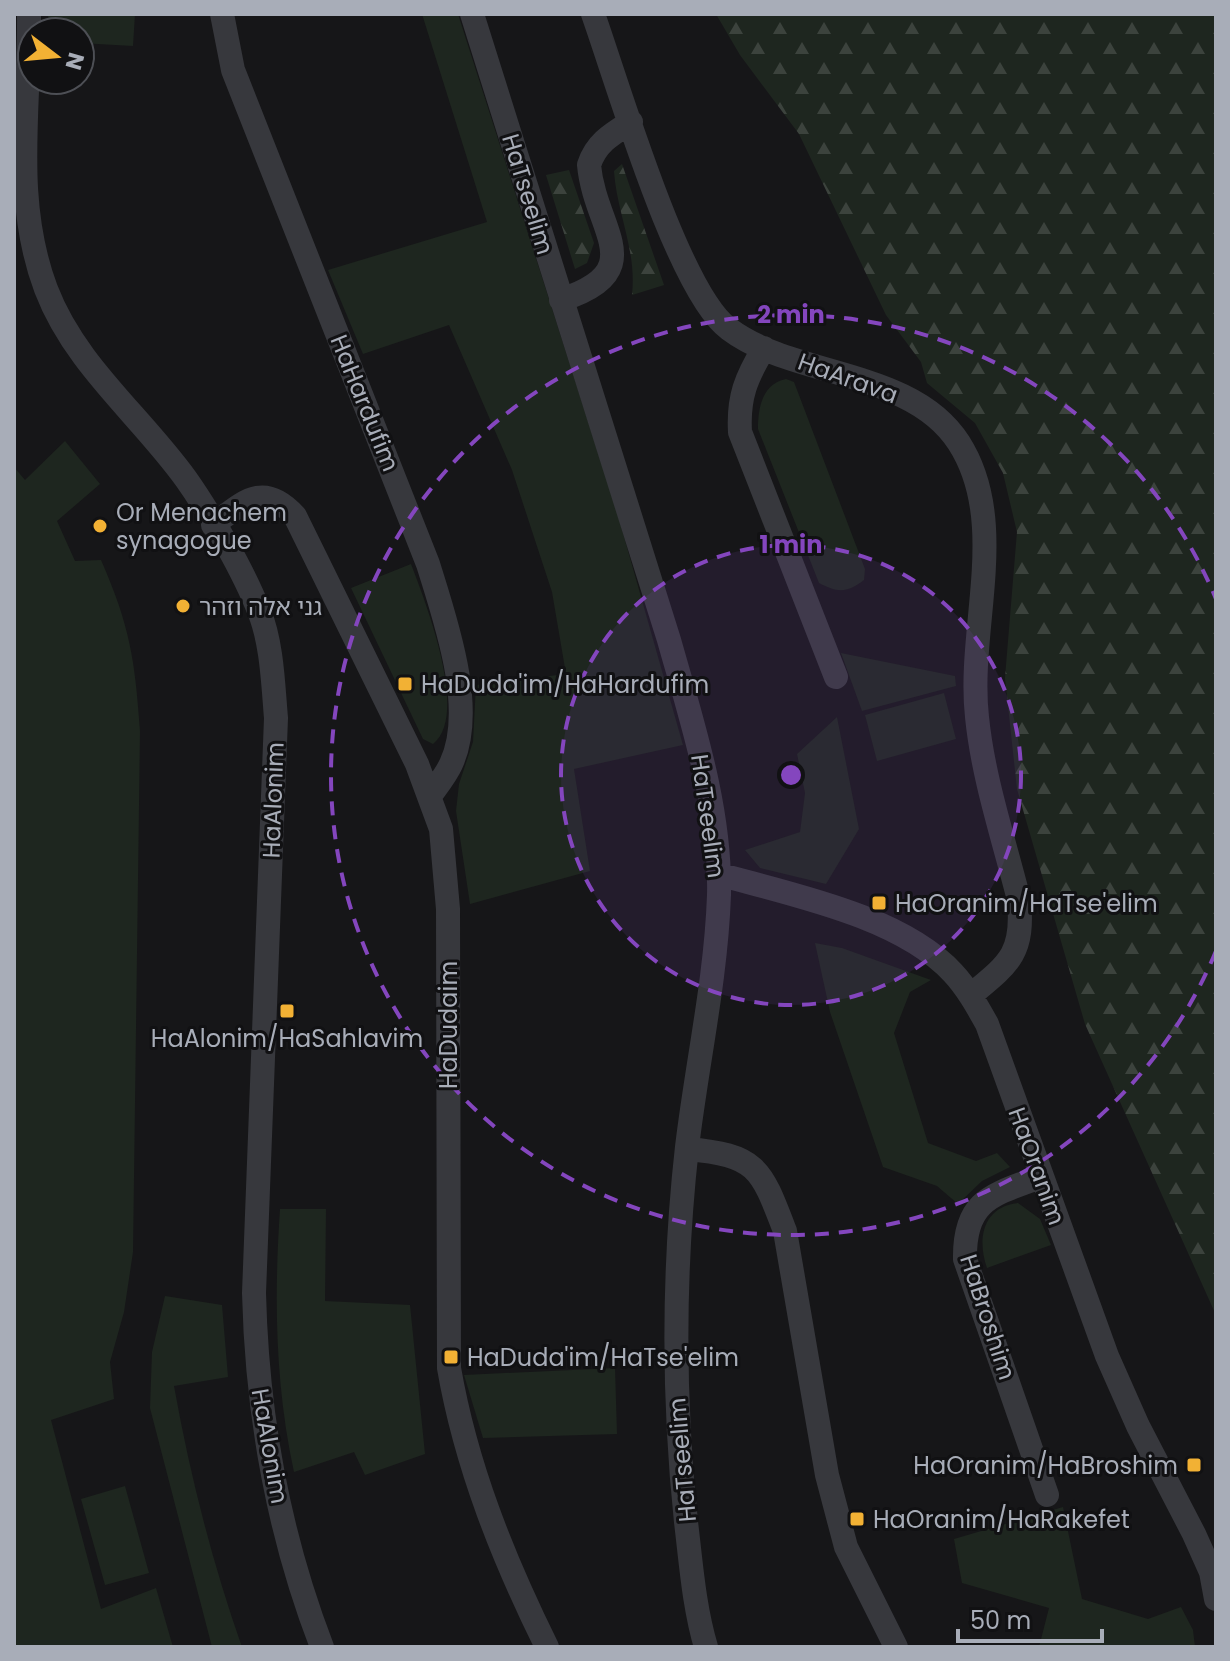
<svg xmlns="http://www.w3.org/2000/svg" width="1230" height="1661" font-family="Poppins,'Noto Sans Hebrew',sans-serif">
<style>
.forest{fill:url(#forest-firs)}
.green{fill:#1e261f}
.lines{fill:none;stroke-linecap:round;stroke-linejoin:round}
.minor{stroke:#37383d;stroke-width:24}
.ring{fill:none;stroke:#8446be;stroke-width:4;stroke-dasharray:14 10}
.poi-dot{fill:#f2b134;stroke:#111113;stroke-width:3}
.labels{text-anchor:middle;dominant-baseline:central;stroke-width:6;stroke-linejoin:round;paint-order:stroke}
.street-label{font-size:24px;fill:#a8adb8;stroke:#111113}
.poi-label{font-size:24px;fill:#a8adb8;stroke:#111113;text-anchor:start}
.centre{fill:#8446be;stroke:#111113;stroke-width:4}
.ring-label{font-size:24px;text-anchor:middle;font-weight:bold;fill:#8446be;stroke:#111113;stroke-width:6;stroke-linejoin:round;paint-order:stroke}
</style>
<defs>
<pattern id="forest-firs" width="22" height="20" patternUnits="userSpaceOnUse" patternTransform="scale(2)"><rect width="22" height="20" fill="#1e261f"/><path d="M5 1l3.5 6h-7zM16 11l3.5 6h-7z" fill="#3c433d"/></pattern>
</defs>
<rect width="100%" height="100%" fill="#161618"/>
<path class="forest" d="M 716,14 L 1216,14 L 1216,1315 L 1085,1024 L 1017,789 L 1005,678 L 1017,532 L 1003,473 L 975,423 L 927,383 L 921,362 L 886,315 L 799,134 L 740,55 Z
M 622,164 L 664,285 L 632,295 C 637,250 617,214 614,171 Z
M 569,170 L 594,243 L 587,263 L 575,269 L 546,175 Z"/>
<path class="green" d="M 48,14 L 135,14 L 133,46 L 80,43 L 80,32 L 49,32 Z
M 422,14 L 458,14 L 617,512 L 683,745 L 574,769 L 590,871 L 470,904 L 456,811 L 459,784 L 473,742 L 476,685 L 566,674 L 552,592 L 512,470 L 449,325 L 363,354 L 328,270 L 487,222 Z
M 786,379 L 794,382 L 865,569 L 864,580 C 847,593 838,593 819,583 L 758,429 C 758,408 762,384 786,379 Z
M 65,441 L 100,484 L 57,521 L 75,561 L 101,560 C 130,626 135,660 140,731 L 133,1252 L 124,1312 L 110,1362 L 114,1399 L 51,1420 L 101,1609 L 156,1588 L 173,1647 L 14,1647 L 14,467 L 25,480 Z
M 411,564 C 425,601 470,715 433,744 L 423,739 L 351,588 Z
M 841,653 L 955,676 L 956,686 L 862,711 Z
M 944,693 L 956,739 L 877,761 L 865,715 Z
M 837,717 L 859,829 L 826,884 L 760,868 L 745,850 L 800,832 L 805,793 L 797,754 Z
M 815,943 L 842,948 L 931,980 L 910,992 L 894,1033 L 928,1143 L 976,1161 L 997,1153 L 1010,1167 L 982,1181 L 958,1204 L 937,1186 L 883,1167 L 830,1012 Z
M 1018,1203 L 1040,1219 L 1051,1245 L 987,1268 C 977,1240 982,1207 1018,1203 Z
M 280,1209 L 326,1209 L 325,1301 L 410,1305 L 425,1454 L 365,1475 L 354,1452 L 294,1472 C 275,1384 274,1298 280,1209 Z
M 165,1296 L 222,1305 L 228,1377 L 174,1386 C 190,1475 212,1562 242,1647 L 212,1647 L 150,1408 L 152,1352 Z
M 615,1368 L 617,1434 L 483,1438 L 464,1375 Z
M 125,1486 L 149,1573 L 105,1585 L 81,1499 Z
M 1063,1507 L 1082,1599 L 1148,1619 L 1181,1607 L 1193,1630 L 1195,1647 L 1039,1647 L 1049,1608 L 962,1583 L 954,1539 Z"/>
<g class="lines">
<path class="minor" d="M 29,14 C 30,108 12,199 46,289 C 75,365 140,415 186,479 C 210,513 244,572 259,611 C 272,643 273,683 276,718 L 254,1293 C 257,1415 278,1533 322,1647
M 222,14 L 233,70 L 428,564 C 445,619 477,709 451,764 C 446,775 437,786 430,796
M 472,14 L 669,640 C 692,722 721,809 719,895 C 716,980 697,1063 687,1147 C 673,1272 673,1397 686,1522 C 691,1563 694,1607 706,1647
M 593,14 C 617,81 678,292 729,329 C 794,378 912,369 959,443 C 1010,523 967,628 977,717 C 983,778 1004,840 1019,900 C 1024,953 1010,963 971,995
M 561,300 C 652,270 595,231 589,165 C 596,143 612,134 631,122
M 764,348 C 746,378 738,397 740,432 L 836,677
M 213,525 C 244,502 263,481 295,516 L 417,764 L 441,829 L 448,909 L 449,1368 C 466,1466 503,1558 547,1647
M 718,874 C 789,894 901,916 953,973 C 967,988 977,1006 987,1024 L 1107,1356 L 1138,1426 L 1194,1534 L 1211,1572 L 1216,1599
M 687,1149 C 757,1155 761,1168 785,1231 L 827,1475 L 846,1547 L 896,1647
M 1040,1177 C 992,1195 964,1200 965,1259 L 1047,1495"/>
</g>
<circle cx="791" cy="775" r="230" fill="#8446be" fill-opacity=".12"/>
<g class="ring">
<circle cx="791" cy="775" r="230"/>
<path d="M1216 951A460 460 0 1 1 1216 599"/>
</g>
<g class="poi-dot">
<circle cx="100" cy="526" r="8"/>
<circle cx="183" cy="606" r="8"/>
<rect x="397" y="676" width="16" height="16" rx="4"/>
<rect x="871" y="895" width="16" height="16" rx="4"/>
<rect x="279" y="1003" width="16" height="16" rx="4"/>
<rect x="443" y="1349" width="16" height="16" rx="4"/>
<rect x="1186" y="1457" width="16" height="16" rx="4"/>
<rect x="849" y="1511" width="16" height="16" rx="4"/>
</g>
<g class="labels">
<g class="street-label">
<text transform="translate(528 194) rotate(73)">HaTseelim</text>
<text transform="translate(848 378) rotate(20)">HaArava</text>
<text transform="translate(365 403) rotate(68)">HaHardufim</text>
<text transform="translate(273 800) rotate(-88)">HaAlonim</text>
<text transform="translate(708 816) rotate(82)">HaTseelim</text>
<text transform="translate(448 1025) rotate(-90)">HaDudaim</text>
<text transform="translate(1037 1166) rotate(70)">HaOranim</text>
<text transform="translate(988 1317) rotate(72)">HaBroshim</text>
<text transform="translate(270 1446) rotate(80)">HaAlonim</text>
<text transform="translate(682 1460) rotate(-95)">HaTseelim</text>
</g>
<g class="poi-label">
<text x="116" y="512">Or Menachem<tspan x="116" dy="28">synagogue</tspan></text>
<text x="199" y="606">גני אלה וזהר</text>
<text x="421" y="684">HaDuda'im/HaHardufim</text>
<text x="895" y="903">HaOranim/HaTse'elim</text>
<text x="287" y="1038" text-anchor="middle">HaAlonim/HaSahlavim</text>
<text x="467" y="1357">HaDuda'im/HaTse'elim</text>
<text x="1178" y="1465" text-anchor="end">HaOranim/HaBroshim</text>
<text x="873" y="1519">HaOranim/HaRakefet</text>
</g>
</g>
<circle cx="791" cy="775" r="12" class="centre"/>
<g class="ring-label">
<text x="791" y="323">2 min</text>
<text x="791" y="553">1 min</text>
</g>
<rect width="1230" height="1661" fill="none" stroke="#a8adb8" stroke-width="32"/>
<g transform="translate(56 56) rotate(106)"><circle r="38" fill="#111113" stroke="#4d4f55" stroke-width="2"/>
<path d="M0-6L14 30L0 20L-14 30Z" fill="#f2b134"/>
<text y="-12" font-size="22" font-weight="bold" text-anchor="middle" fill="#a8adb8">N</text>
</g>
<path d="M958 1629v12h144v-12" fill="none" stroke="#a8adb8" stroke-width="4"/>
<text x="970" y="1629" font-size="24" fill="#a8adb8" stroke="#111113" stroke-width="6" paint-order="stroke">50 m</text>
</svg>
